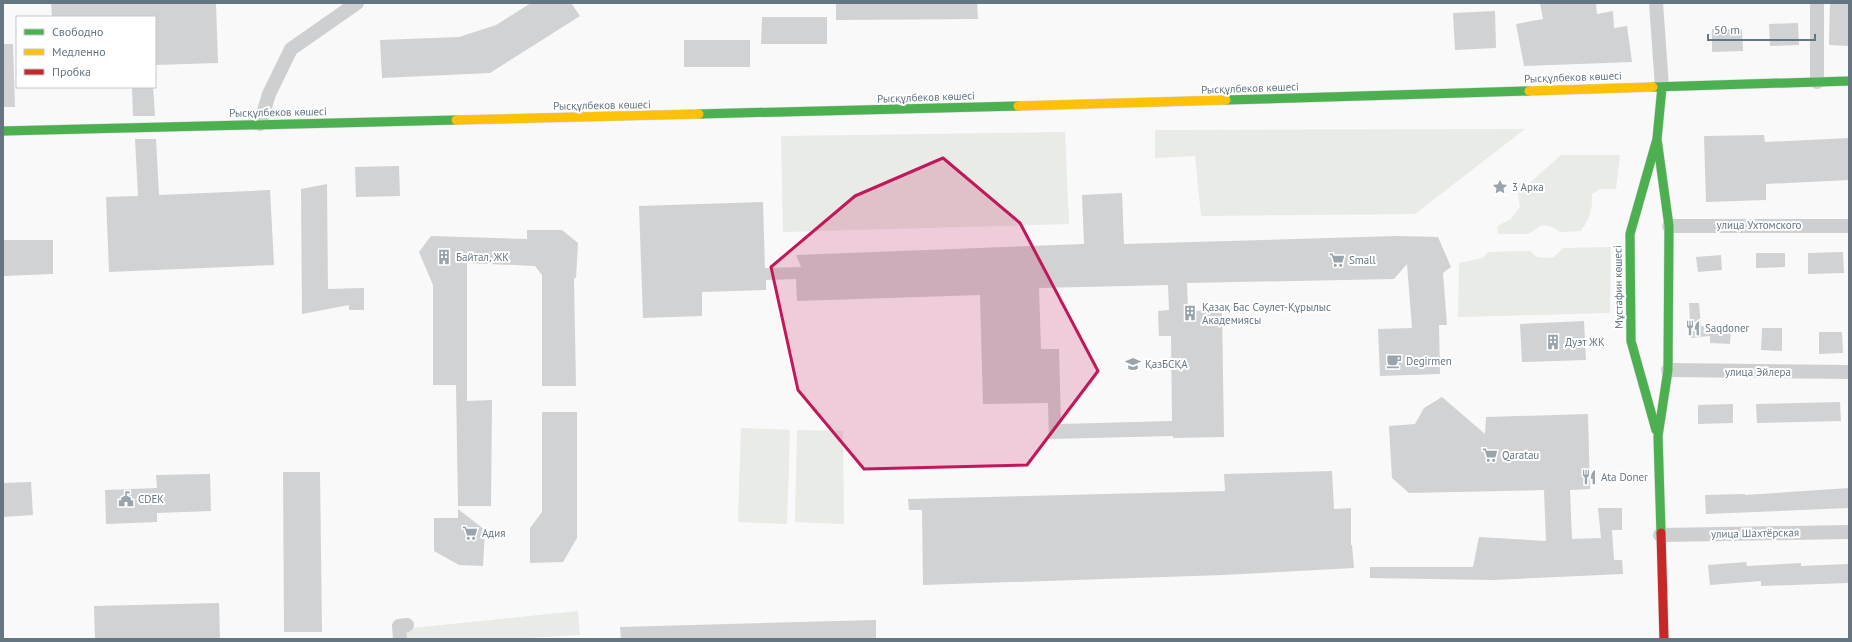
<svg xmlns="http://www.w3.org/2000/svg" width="1852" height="642" font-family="'PT Sans',sans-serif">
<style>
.green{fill:#e8ebe6}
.building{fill:#d0d2d3;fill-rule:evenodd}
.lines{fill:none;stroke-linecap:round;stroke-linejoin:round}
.fast-casing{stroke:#d5d6d7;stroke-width:10}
.slow-casing{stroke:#d5d6d7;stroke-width:10}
.jam-casing{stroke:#d5d6d7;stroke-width:10}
.street{stroke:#cecfd0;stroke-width:14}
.fast{stroke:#4caf50;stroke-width:9}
.slow{stroke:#ffc107;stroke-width:9}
.jam{stroke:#c62828;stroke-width:9}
.marked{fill:#c2185b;fill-opacity:0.2;stroke:#c2185b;stroke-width:3;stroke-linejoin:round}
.labels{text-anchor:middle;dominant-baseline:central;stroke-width:4;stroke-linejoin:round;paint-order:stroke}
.street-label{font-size:11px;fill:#657683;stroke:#fff}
.poi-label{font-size:11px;fill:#657683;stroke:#fff;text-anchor:start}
</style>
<rect width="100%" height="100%" fill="#f9f9f9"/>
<path class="green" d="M 1525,129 L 1415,214 L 1201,216 L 1195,156 L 1155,158 L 1155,130 Z
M 1065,132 L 1069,224 L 783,232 L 781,136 Z
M 1561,155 L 1620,155 L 1616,189 L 1600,189 L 1592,194 C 1593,209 1589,219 1581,231 L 1560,232 L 1552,227 L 1542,225 L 1528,234 L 1498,234 L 1497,226 L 1511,219 L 1520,207 L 1518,193 Z
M 1611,247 L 1610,313 L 1458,317 L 1459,263 L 1483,258 L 1488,252 L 1530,251 L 1537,257 L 1548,258 L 1554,257 L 1563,248 Z
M 741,428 L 790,430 L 787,524 L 738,522 Z
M 797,430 L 843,431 L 844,524 L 795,522 Z
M 578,611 L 580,635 L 508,639 L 403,639 L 403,629 Z"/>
<path class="building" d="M 51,3 L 216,3 L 218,63 L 155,65 L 155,17 L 52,17 Z
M 531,3 L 571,3 L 580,16 L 490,73 L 382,78 L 380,40 L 459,37 L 496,25 Z
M 836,3 L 977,3 L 978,19 L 836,20 Z
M 1540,3 L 1596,3 L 1597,14 L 1613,11 L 1614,28 L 1627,26 L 1632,62 L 1524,66 L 1516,24 L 1543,19 Z
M 1830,3 L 1849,3 L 1849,46 L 1829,45 Z
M 1495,11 L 1496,48 L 1455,50 L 1453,13 Z
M 762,17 L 827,17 L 827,44 L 761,44 Z
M 1798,23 L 1799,45 L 1770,46 L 1769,24 Z
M 1712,29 L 1742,29 L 1743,51 L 1712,52 Z
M 684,40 L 750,40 L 750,67 L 684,67 Z
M 3,44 L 13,44 L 15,107 L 3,107 Z
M 132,87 L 153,87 L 155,116 L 133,116 Z
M 1764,135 L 1765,142 L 1849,138 L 1849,180 L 1766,184 L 1766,200 L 1706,202 L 1704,136 Z
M 135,139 L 156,139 L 159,195 L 270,190 L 274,265 L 109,272 L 106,197 L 138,196 Z
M 399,166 L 400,196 L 356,197 L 355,167 Z
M 327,184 L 328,289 L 364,288 L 364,310 L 349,310 L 349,305 L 302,314 L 301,189 Z
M 1122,193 L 1124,244 L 1397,236 L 1438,237 L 1451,267 L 1443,273 L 1447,325 L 1439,325 L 1440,374 L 1380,376 L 1378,329 L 1412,328 L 1407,264 L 1394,279 L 1187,283 L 1188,311 L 1222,310 L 1224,437 L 1173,438 L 1173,436 L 1049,439 L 1048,403 L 983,404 L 980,295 L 797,301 L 796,279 L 766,280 L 766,290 L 702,292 L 702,316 L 643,318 L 639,206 L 763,202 L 765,268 L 801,267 L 796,255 L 1084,244 L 1082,195 ZM 1168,285 L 1169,310 L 1158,311 L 1159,336 L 1171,336 L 1172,421 L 1061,424 L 1059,349 L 1041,349 L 1039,288 Z
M 527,230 L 562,230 L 578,243 L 576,278 L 574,278 L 576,386 L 542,386 L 542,275 L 535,266 L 467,263 L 467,401 L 492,400 L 491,506 L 458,506 L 456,385 L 433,385 L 433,285 L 419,252 L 431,236 L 527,239 Z
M 3,240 L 53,240 L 53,274 L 3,276 Z
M 1843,252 L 1844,273 L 1808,274 L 1808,253 Z
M 1756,253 L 1785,253 L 1785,267 L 1756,268 Z
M 1721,255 L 1722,270 L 1698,272 L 1696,257 Z
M 1689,303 L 1699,303 L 1701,326 L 1731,328 L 1730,344 L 1710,343 L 1710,336 L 1691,338 Z
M 1584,321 L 1586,360 L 1522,362 L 1520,324 Z
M 1762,328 L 1782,328 L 1782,351 L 1761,350 Z
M 1819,332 L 1842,332 L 1843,353 L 1819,354 Z
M 1442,397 L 1485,434 L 1486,417 L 1588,414 L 1590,489 L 1570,490 L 1572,539 L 1601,538 L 1598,508 L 1622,508 L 1622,530 L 1612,530 L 1614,560 L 1622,560 L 1623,574 L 1494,580 L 1370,578 L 1370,567 L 1473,567 L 1479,537 L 1546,541 L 1544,490 L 1409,493 L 1392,478 L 1389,426 L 1415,424 L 1424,408 Z
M 1840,402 L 1841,421 L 1757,423 L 1756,404 Z
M 1733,404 L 1733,423 L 1698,424 L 1698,405 Z
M 542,412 L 577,412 L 577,538 L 563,562 L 530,563 L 530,528 L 542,512 Z
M 1332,471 L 1334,509 L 1351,508 L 1351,545 L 1352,545 L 1354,568 L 1223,575 L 923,585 L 922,510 L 909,510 L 908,499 L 1225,491 L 1224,474 Z
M 283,472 L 320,472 L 322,632 L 284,632 Z
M 210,474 L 211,511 L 157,513 L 157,522 L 106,524 L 105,490 L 157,488 L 156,475 Z
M 31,482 L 33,515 L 3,517 L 3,483 Z
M 1849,488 L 1849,508 L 1706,514 L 1705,495 L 1745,494 L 1745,495 Z
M 458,509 L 485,530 L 483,566 L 459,565 L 434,551 L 434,518 L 458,518 Z
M 1746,562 L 1747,566 L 1801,563 L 1801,566 L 1849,564 L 1849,583 L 1761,586 L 1761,581 L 1710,585 L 1708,565 Z
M 219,603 L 220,639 L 95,639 L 94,606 Z
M 876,620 L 876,639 L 621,639 L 620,627 Z"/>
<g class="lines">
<g class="fast-casing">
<path id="fast" d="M 1653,87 L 1849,81
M 1226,100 L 1529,91
M 699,114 L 1018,106
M 3,131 L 456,120
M 1657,139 L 1669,226 L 1668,370 L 1658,436 L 1661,533
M 1656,430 L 1631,341 L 1630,234 L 1657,139 L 1662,87"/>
</g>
<g class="slow-casing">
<path id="slow" d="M 1529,91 L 1653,87
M 1018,106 L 1226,100
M 456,120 L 699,114"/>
</g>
<g class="jam-casing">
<path id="jam" d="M 1661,533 L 1664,639"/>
</g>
<path class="street" d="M 1656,3 L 1662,87
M 1817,82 L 1817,3
M 260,124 L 269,94 L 291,49 L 357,3
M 1669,226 L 1849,226
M 1668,370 L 1849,372
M 1660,535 L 1849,532
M 400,639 L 399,626 L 407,625"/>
<use href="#fast" class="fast"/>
<use href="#slow" class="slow"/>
<use href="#jam" class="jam"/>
</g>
<path class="marked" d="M 943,158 L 1020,223 L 1098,371 L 1027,465 L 864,469 L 798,390 L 771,267 L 855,196 Z"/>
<defs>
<g id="sight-bare" transform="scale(1.2)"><path d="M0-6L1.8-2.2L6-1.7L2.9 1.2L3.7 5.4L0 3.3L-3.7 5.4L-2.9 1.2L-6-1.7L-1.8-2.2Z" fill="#99a4ac" stroke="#fff" stroke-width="2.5" paint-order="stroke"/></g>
<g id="building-bare" transform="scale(1.2)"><path d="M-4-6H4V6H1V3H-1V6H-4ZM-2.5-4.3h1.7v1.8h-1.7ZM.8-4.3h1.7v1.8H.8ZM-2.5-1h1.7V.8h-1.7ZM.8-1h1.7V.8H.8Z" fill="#99a4ac" stroke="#fff" stroke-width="2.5" paint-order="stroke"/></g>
<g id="supermarket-bare" transform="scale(1.2)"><path d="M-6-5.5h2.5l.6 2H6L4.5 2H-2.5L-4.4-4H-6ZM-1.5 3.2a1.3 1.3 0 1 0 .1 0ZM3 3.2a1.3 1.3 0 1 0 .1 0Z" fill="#99a4ac" stroke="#fff" stroke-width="2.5" paint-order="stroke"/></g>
<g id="restaurant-bare" transform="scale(1.2)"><path d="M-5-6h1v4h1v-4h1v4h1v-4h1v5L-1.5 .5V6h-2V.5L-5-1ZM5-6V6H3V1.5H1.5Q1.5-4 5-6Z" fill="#99a4ac" stroke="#fff" stroke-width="2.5" paint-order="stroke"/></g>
<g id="cafe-bare" transform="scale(1.2)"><path d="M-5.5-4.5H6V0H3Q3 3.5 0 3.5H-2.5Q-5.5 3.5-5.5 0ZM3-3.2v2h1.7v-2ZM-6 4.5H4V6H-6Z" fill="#99a4ac" stroke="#fff" stroke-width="2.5" paint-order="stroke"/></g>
<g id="university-bare" transform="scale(1.2)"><path d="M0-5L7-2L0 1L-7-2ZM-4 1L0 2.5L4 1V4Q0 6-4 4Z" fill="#99a4ac" stroke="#fff" stroke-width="2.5" paint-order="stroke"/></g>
<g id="civic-bare" transform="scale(1.2)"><path d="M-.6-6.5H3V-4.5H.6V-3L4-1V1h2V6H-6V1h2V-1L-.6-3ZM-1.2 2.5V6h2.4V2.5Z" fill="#99a4ac" stroke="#fff" stroke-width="2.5" paint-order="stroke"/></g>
</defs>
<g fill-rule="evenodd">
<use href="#sight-bare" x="1500" y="187"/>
<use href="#building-bare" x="444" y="257"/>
<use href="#supermarket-bare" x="1337" y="260"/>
<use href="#building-bare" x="1190" y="313"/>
<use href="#restaurant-bare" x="1693" y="328"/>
<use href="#building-bare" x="1553" y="342"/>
<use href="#cafe-bare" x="1394" y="361"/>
<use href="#university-bare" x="1133" y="364"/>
<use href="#supermarket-bare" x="1490" y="455"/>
<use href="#restaurant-bare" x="1589" y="477"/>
<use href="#civic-bare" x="126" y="499"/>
<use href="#supermarket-bare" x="470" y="533"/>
</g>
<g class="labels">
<g class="street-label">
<text transform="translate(1573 77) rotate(-2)">Рысқұлбеков көшесі</text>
<text transform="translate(1250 88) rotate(-2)">Рысқұлбеков көшесі</text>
<text transform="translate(926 97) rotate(-2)">Рысқұлбеков көшесі</text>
<text transform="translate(602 105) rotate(-1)">Рысқұлбеков көшесі</text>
<text transform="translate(278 112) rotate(-1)">Рысқұлбеков көшесі</text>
<text x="1759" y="225">улица Ухтомского</text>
<text transform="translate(1618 287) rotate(-91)">Мұстафин көшесі</text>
<text x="1758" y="372">улица Эйлера</text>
<text transform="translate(1755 533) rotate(-1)">улица Шахтёрская</text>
</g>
<g class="poi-label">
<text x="1512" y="187">3 Арка</text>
<text x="456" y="257">Байтал, ЖК</text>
<text x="1349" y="260">Small</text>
<text x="1202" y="307">Қазақ Бас Сәулет-Құрылыс<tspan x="1202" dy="13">Академиясы</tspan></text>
<text x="1705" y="328">Saqdoner</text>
<text x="1565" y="342">Дуэт ЖК</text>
<text x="1406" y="361">Degirmen</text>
<text x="1145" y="364">ҚазБСҚА</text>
<text x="1502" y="455">Qaratau</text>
<text x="1601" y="477">Ata Doner</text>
<text x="138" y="499">CDEK</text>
<text x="482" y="533">Адия</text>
</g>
</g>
<rect width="1852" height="642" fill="none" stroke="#657683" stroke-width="8"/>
<rect x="16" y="16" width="140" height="72" fill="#ffffff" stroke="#c1c8cd"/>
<rect x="24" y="29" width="20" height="6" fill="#4caf50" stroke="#c1c8cd"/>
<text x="52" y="36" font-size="12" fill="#657683">Свободно</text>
<rect x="24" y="49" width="20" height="6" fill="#ffc107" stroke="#c1c8cd"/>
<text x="52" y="56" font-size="12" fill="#657683">Медленно</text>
<rect x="24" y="69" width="20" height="6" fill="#c62828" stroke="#c1c8cd"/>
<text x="52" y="76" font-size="12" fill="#657683">Пробка</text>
<path d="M1708 34v6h107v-6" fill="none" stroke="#657683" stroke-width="2"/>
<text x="1714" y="34" font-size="12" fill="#657683" stroke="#ffffff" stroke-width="3" paint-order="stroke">50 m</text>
</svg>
